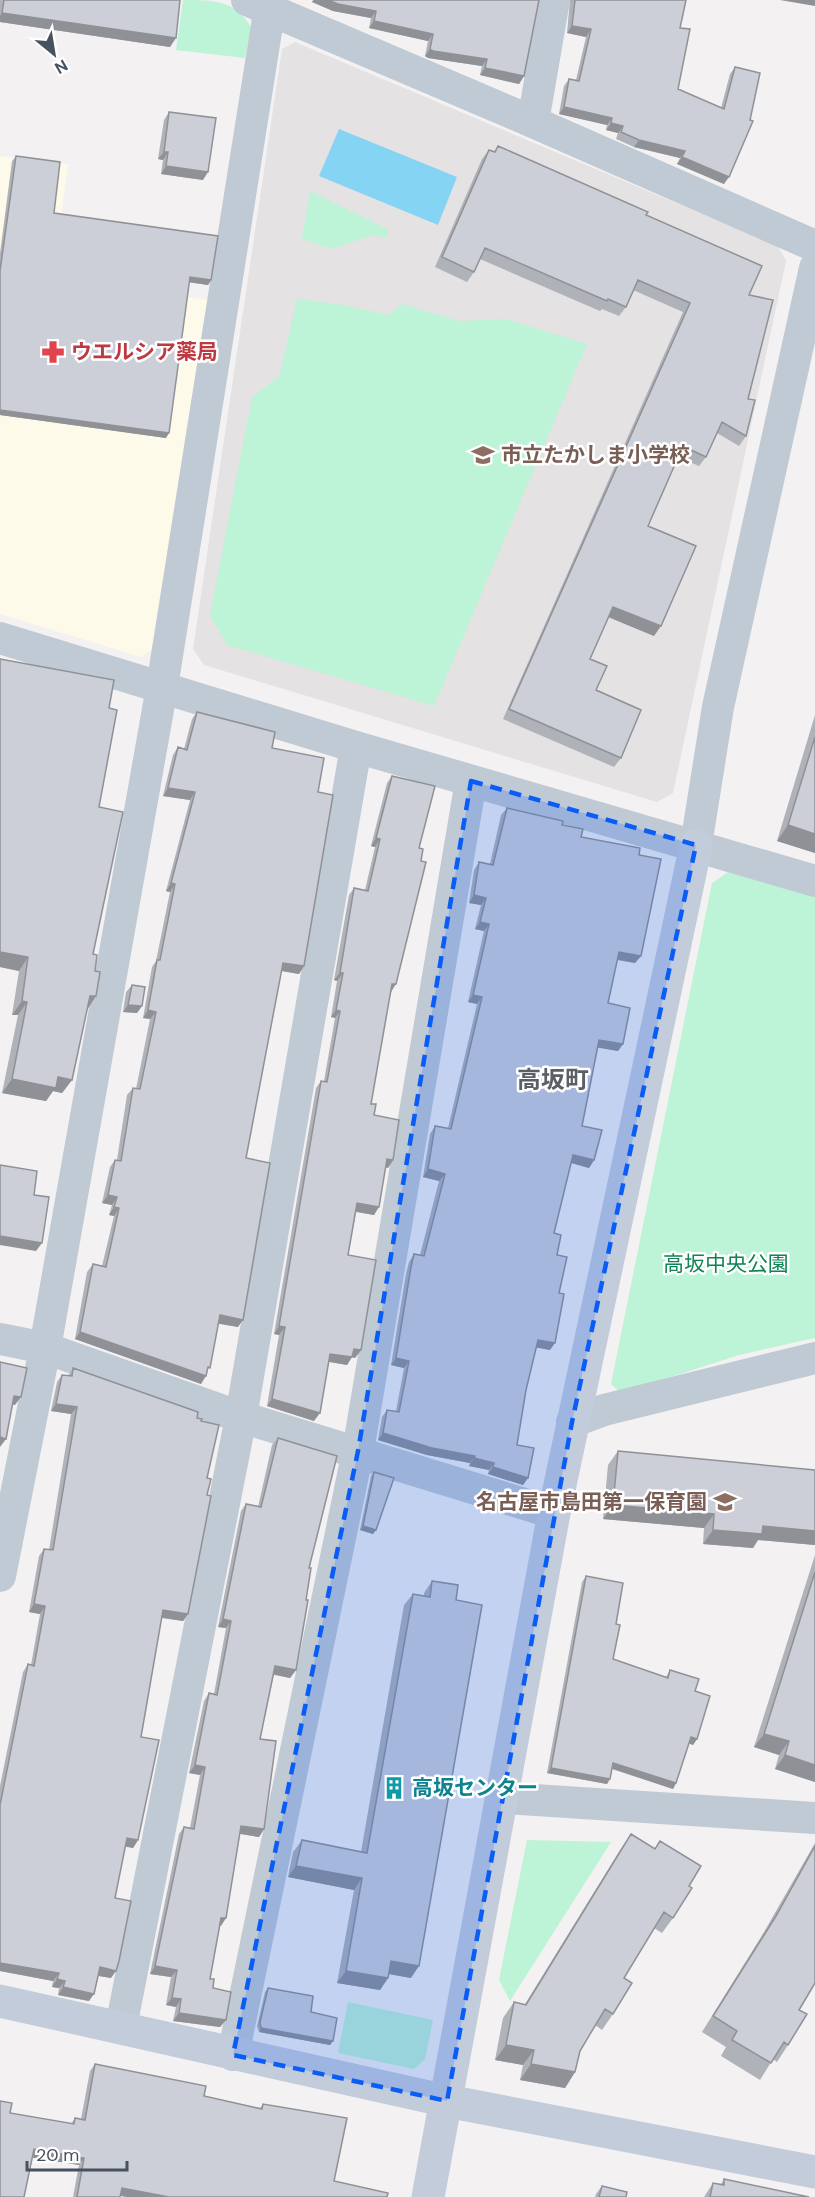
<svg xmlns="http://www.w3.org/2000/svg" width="815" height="2197" font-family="'DM Sans','Noto Sans JP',sans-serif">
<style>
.commercial{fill:#fefaea}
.education{fill:#e4e2e3}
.green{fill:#bdf3d6}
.water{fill:#86d4f4}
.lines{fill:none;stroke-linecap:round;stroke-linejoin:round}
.street{stroke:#c0cad4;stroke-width:32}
.secondary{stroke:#c2ccdb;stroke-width:33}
.wall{fill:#afb2b9}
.shaded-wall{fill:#8f9196}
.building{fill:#cccfd7;stroke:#8f9196;stroke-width:1.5}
.marked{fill:#095cf5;fill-opacity:0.2;stroke:#095cf5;stroke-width:4.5;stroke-dasharray:12 8;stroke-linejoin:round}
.labels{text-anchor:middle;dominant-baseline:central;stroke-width:5;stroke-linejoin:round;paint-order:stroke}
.health-label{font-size:21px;font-weight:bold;fill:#be3a42;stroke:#fff;text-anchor:start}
.education-label{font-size:21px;font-weight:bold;fill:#785e54;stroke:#fff;text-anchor:start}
.park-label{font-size:21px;fill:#0f8454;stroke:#fff}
.culture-label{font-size:21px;font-weight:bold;fill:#0d838f;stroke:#fff;text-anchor:start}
.quarter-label{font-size:24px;font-weight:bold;fill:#5c6066;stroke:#fff}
</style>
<rect width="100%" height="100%" fill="#f3f1f1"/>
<path class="commercial" d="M 0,156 L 68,164 L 53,279 L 209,300 L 157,646 L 141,657 L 0,614 Z"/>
<path class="education" d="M 295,42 L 778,246 L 786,261 L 673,793 L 657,802 L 204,665 L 193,649 L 282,49 Z"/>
<path class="green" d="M 183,0 C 213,0 235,0 251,27 L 245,58 L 176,50 Z
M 310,191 L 387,229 L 388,238 L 372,235 L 332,249 L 302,239 Z
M 297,299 L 344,305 L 388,315 L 402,304 L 459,321 L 506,319 L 587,344 L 434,706 L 227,645 L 210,615 L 252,397 L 279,377 Z
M 728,872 L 815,897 L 815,1338 L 739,1355 L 621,1393 L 611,1384 L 712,883 Z
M 527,1840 L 611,1842 L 510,2001 L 499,1980 Z
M 348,2002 L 433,2020 L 425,2059 L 414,2069 L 338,2053 Z"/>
<path class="water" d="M 339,129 L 457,177 L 438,225 L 319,176 Z"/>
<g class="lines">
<path class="street" d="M 247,0 L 533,122 L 815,246
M 533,122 L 554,0
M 0,638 L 356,747 L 815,881
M 696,845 L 718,707 L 815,268
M 0,1339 L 45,1348 L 241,1417 L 554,1513
M 572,1422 L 604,1410 L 815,1358
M 0,1576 L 45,1348 L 162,687 L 271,0
M 503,1798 L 815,1818
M 121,2027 L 241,1417 L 356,747
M 233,2055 L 358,1451 L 471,781"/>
<path class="secondary" d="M 0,2001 L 447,2101 L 815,2172
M 428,2197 L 554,1513 L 696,845"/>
</g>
<path class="wall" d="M 0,0 L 180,0 L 170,47 L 0,22 Z
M 313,0 L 539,0 L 524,76 L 519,84 L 480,75 L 482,66 L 428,58 L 425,56 L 428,41 L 369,28 L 371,18 L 333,11 L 312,2 Z
M 570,0 L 686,0 L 680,28 L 678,89 L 721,108 L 730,74 L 735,67 L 724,184 L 677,164 L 680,158 L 634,147 L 616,139 L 618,133 L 606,130 L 607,125 L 559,114 L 564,86 L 569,79 L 576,80 L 586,37 L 567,33 Z
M 169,112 L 203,180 L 161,174 L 163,160 L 158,159 L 164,120 Z
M 498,146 L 646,215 L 749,295 L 748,399 L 746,436 L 739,446 L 717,433 L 706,457 L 699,466 L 678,457 L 648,526 L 654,636 L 608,617 L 590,659 L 596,690 L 621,758 L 614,767 L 503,719 L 683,312 L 633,290 L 626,307 L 619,316 L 602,309 L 600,311 L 480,259 L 474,272 L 467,282 L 435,267 L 482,159 L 489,150 L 494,152 Z
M 16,156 L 54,213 L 211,280 L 208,285 L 189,282 L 166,438 L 0,415 L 0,253 L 12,161 Z
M 0,659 L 109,708 L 99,807 L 93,954 L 96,996 L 87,1009 L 72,1080 L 62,1093 L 53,1091 L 46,1101 L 2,1093 L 18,1015 L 12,1015 L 19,971 L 0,967 Z
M 197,712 L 272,748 L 318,792 L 304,966 L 299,974 L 281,971 L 246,1158 L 238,1327 L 218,1323 L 206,1373 L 201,1384 L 75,1339 L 87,1272 L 93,1264 L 102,1266 L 114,1216 L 109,1215 L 112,1205 L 102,1203 L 110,1167 L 115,1160 L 117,1160 L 127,1095 L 133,1088 L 136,1089 L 150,1019 L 143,1018 L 152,967 L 156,961 L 170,892 L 166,891 L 190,800 L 163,796 L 173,755 L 178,747 L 184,749 L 192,719 Z
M 815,715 L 815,853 L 777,841 Z
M 392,776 L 419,848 L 390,992 L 371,1104 L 374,1115 L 393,1160 L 388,1168 L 386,1167 L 374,1215 L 356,1212 L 348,1255 L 361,1350 L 355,1358 L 352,1357 L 347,1365 L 329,1362 L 314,1421 L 267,1406 L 279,1335 L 274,1334 L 316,1088 L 321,1081 L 324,1081 L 335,1018 L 331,1017 L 337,981 L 334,980 L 349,895 L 354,888 L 365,890 L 375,847 L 371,846 L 387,783 Z
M 507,808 L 562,825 L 581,837 L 639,855 L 641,956 L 635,963 L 617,960 L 608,1003 L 623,1044 L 618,1051 L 598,1047 L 582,1126 L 594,1160 L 589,1168 L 571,1163 L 554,1233 L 557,1255 L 559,1293 L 550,1350 L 536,1347 L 526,1390 L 517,1445 L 528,1478 L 523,1485 L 488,1474 L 489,1470 L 469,1466 L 470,1463 L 427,1455 L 378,1440 L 382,1417 L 387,1410 L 396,1411 L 404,1368 L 391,1365 L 406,1274 L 409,1262 L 414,1254 L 420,1255 L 439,1181 L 423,1177 L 430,1134 L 435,1126 L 448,1128 L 477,1004 L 468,1002 L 484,931 L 475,929 L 481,905 L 469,903 L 474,870 L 479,862 L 490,864 L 501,815 Z
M 132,985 L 142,1006 L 137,1013 L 123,1012 L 126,992 Z
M 73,1368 L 197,1418 L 201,1421 L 207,1478 L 207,1495 L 188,1614 L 183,1621 L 161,1618 L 141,1737 L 138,1840 L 133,1848 L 125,1846 L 115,1898 L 111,1978 L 98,1976 L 89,2001 L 58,1995 L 59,1988 L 52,1987 L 53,1981 L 0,1971 L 0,1786 L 23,1672 L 28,1664 L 31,1665 L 40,1614 L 29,1612 L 39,1556 L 44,1549 L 49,1550 L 71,1414 L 51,1411 L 57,1382 L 62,1375 L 68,1376 Z
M 278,1438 L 309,1568 L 296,1670 L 290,1678 L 274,1674 L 260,1739 L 264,1829 L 259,1837 L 240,1834 L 226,1918 L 220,1926 L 210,1979 L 213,1988 L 226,2020 L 220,2027 L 173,2021 L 176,2007 L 166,2005 L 171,1977 L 150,1974 L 179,1834 L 184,1827 L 190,1828 L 200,1775 L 189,1773 L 204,1701 L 209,1693 L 214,1694 L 226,1628 L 218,1627 L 241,1511 L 246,1504 L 258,1507 L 272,1445 Z
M 618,1451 L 815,1470 L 815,1545 L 758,1540 L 753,1548 L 703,1544 L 704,1528 L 603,1519 L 608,1465 Z
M 374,1472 L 376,1530 L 373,1534 L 360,1530 L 371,1476 Z
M 815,1555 L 815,1782 L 775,1769 L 779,1755 L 754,1747 Z
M 586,1576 L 616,1624 L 613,1659 L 666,1677 L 670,1670 L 695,1691 L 697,1739 L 693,1745 L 689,1743 L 676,1783 L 673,1789 L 612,1769 L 607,1784 L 547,1773 L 582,1582 Z
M 432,1581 L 456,1600 L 411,1978 L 389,1974 L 388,1978 L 380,1990 L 337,1983 L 354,1890 L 288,1877 L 293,1852 L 302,1840 L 361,1852 L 404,1605 L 413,1594 L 424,1596 L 424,1593 Z
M 631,1834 L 689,1886 L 673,1918 L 662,1933 L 654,1928 L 624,1978 L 613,2014 L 602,2030 L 595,2025 L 580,2051 L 575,2072 L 565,2088 L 520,2080 L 523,2065 L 495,2060 L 503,2018 L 514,2002 L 525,2004 L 620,1850 Z
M 815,1843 L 815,1983 L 799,2010 L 788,2045 L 777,2062 L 773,2059 L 760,2080 L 721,2056 L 726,2047 L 702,2032 L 764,1932 Z
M 268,1988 L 311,2012 L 333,2041 L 330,2045 L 259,2032 L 257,2026 L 265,1992 Z
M 95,2064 L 204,2096 L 260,2108 L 263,2104 L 334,2181 L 387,2197 L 127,2197 L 120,2196 L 120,2197 L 73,2197 L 79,2165 L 32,2157 L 10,2113 L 71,2124 L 75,2118 L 81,2119 L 90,2071 Z
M 724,2179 L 809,2197 L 704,2197 L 713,2183 L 721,2184 Z
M 602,2186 L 626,2197 L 595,2197 L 596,2194 Z"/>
<path class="shaded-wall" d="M 314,0 L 328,0 L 376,11 L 371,18 L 333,11 L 312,2 Z
M 780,0 L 815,0 L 815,6 Z
M 2,13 L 176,38 L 170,47 L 0,22 L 0,16 Z
M 374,21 L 433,34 L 428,41 L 369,28 Z
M 572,26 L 591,29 L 586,37 L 567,33 Z
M 430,49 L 487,59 L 482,66 L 428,58 L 425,56 Z
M 485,68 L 524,76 L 519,84 L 480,75 Z
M 564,107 L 612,118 L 607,125 L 559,114 Z
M 611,123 L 623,126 L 618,133 L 606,130 Z
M 639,140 L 685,151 L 680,158 L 634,147 Z
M 164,152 L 168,152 L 163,160 L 158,159 Z
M 682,157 L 729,177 L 724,184 L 677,164 Z
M 166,166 L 208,172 L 203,180 L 161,174 Z
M 190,277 L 211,280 L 208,285 L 187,282 Z
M 0,410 L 169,433 L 166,438 L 0,415 Z
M 613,607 L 661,626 L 654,636 L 606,616 Z
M 168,788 L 195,792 L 190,800 L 163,796 Z
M 788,825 L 815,834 L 815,853 L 777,841 Z
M 376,838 L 380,839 L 375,847 L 371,846 Z
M 171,883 L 175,884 L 170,892 L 166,891 Z
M 474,895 L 486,898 L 481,905 L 469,903 Z
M 480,922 L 489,924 L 484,931 L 475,929 Z
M 0,952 L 28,957 L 19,971 L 0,967 Z
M 619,952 L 641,956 L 635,963 L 614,959 Z
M 283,963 L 304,966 L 299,974 L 277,970 Z
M 340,973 L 343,973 L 337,981 L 334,980 Z
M 392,984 L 396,984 L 391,992 L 386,991 Z
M 473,995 L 482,997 L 477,1004 L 468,1002 Z
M 90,996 L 96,996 L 87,1010 Z
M 22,1001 L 27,1002 L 18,1015 L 12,1015 Z
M 128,1005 L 142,1006 L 137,1013 L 123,1012 Z
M 148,1010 L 156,1012 L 150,1019 L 143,1018 Z
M 336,1010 L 340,1011 L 335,1018 L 331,1017 Z
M 599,1040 L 623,1044 L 618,1051 L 594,1047 Z
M 58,1077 L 72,1080 L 62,1093 L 53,1091 L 46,1101 L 2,1093 L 12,1079 Z
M 573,1155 L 594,1160 L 589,1168 L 568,1162 Z
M 387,1159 L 393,1160 L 388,1168 L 382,1166 Z
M 428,1169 L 445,1174 L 439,1181 L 423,1177 Z
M 108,1195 L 117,1197 L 112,1205 L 102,1203 Z
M 357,1203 L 379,1207 L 374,1215 L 352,1211 Z
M 114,1207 L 119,1208 L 114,1216 L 109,1215 Z
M 0,1236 L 42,1243 L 36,1251 L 0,1245 Z
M 220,1315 L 243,1320 L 238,1327 L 214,1323 Z
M 279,1326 L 285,1327 L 279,1335 L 274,1334 Z
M 80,1332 L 206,1376 L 201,1384 L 75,1339 Z
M 538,1340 L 555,1343 L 550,1350 L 533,1347 Z
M 354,1349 L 361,1350 L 355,1358 L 349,1356 Z
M 330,1354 L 352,1357 L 347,1365 L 325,1361 Z
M 396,1358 L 409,1361 L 404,1368 L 391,1365 Z
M 14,1396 L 21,1397 L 15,1405 L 8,1404 Z
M 272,1399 L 320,1413 L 314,1421 L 267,1406 Z
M 56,1404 L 77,1407 L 71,1414 L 51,1411 Z
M 383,1433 L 475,1456 L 470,1463 L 427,1455 L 378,1440 Z
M 0,1437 L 6,1439 L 0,1447 Z
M 474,1458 L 494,1463 L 489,1470 L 469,1466 Z
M 493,1467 L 528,1478 L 523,1485 L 488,1474 Z
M 613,1505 L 714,1514 L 704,1528 L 603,1519 Z
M 363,1526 L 376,1530 L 373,1534 L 360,1530 Z
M 763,1526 L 815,1531 L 815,1545 L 758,1540 L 753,1548 L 703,1544 L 713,1530 Z
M 34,1604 L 45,1606 L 40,1614 L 29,1612 Z
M 163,1610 L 188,1614 L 183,1621 L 158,1617 Z
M 223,1619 L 231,1621 L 226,1628 L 218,1627 Z
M 275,1666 L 296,1670 L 290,1678 L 270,1674 Z
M 764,1734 L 789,1741 L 779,1755 L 754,1747 Z
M 691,1737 L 697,1739 L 693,1745 L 688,1743 Z
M 785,1755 L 815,1765 L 815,1782 L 775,1769 Z
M 613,1763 L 676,1783 L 673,1789 L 610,1768 Z
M 195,1765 L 205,1767 L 200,1775 L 189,1773 Z
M 551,1768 L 610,1779 L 607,1784 L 547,1773 Z
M 241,1826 L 264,1829 L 259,1837 L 236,1833 Z
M 127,1838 L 138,1840 L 133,1848 L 122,1846 Z
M 296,1866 L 362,1878 L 354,1890 L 288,1877 Z
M 221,1918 L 226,1918 L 221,1926 L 216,1925 Z
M 391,1961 L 419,1966 L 411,1978 L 383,1973 Z
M 0,1963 L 59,1973 L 53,1981 L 0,1971 Z
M 155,1966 L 177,1970 L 171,1977 L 150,1974 Z
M 100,1967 L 116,1971 L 111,1978 L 94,1975 Z
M 346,1971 L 388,1978 L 380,1990 L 337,1983 Z
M 57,1979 L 65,1981 L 59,1988 L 52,1987 Z
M 63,1987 L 94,1994 L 89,2001 L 58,1995 Z
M 172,1998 L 181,1999 L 176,2007 L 166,2005 Z
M 179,2013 L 226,2020 L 220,2027 L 173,2021 Z
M 261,2028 L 333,2041 L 330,2045 L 259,2032 Z
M 506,2045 L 534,2050 L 523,2065 L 495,2060 Z
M 531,2064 L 575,2072 L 565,2088 L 520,2080 Z
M 34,2149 L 84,2158 L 79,2165 L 28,2157 Z
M 122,2188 L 169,2197 L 127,2197 L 117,2195 Z"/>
<path class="building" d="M 4,0 L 180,0 L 176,38 L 2,13 Z
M 328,0 L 539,0 L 524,76 L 485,68 L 487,59 L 433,51 L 430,49 L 433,34 L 374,21 L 376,11 L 338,4 Z
M 575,0 L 686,0 L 680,28 L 690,29 L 678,89 L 724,109 L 735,67 L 760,73 L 750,120 L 753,121 L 729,177 L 682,157 L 685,151 L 639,140 L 621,132 L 623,126 L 611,123 L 612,118 L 564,107 L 569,79 L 579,81 L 591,29 L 572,26 Z
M 169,112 L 216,118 L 208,172 L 166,166 L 168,152 L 164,152 Z
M 498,146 L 648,212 L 646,215 L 762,266 L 749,295 L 773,300 L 748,399 L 755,400 L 746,436 L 722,422 L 706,457 L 683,446 L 648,526 L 696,546 L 661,626 L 613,607 L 590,659 L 607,666 L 596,690 L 641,710 L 621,758 L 509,709 L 690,303 L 638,280 L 626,307 L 608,299 L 607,301 L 485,248 L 474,272 L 442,257 L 489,150 L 495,152 Z
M 16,156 L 60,162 L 54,213 L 218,236 L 211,280 L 190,277 L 169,433 L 0,410 L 0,271 Z
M 0,659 L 114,680 L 109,708 L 117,710 L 99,807 L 123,812 L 93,954 L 97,955 L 95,971 L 100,972 L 96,996 L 90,996 L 72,1080 L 58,1077 L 56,1088 L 12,1079 L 27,1002 L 22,1001 L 28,957 L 0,952 Z
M 197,712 L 275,732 L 272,748 L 324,758 L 318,792 L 333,795 L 304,966 L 283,963 L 246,1158 L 270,1163 L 243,1320 L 220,1315 L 210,1368 L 208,1367 L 206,1376 L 80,1332 L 93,1264 L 106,1267 L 119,1208 L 114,1207 L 117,1197 L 108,1195 L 115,1160 L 121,1161 L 133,1088 L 140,1089 L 156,1012 L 148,1010 L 157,960 L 160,960 L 175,884 L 171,883 L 195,792 L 168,788 L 178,747 L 187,750 Z
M 815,737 L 815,834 L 788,825 Z
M 392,776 L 435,786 L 419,848 L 423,849 L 421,861 L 426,862 L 396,984 L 392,984 L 371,1104 L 376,1104 L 374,1115 L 399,1120 L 393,1160 L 387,1159 L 379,1207 L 357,1203 L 348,1255 L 376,1260 L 361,1350 L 354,1349 L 352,1357 L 330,1354 L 320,1413 L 272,1399 L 285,1327 L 279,1326 L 321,1081 L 327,1082 L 340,1011 L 336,1010 L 343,973 L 340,973 L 354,888 L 368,891 L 380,839 L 376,838 Z
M 507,808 L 563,821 L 562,825 L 583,829 L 581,837 L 640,848 L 639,855 L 661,859 L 641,956 L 619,952 L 608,1003 L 630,1008 L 623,1044 L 599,1040 L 582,1126 L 602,1130 L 594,1160 L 573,1155 L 554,1233 L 561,1235 L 557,1255 L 567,1257 L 559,1293 L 564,1294 L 555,1343 L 538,1340 L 526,1390 L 517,1445 L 534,1448 L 528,1478 L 493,1467 L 494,1463 L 474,1458 L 475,1456 L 432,1448 L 383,1433 L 387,1410 L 399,1412 L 409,1361 L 396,1358 L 411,1267 L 414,1254 L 424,1256 L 445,1174 L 428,1169 L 435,1126 L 451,1129 L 482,997 L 473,995 L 489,924 L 480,922 L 486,898 L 474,895 L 479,862 L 493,865 Z
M 132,985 L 145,987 L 142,1006 L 128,1005 Z
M 0,1165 L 37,1171 L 34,1195 L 49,1197 L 42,1243 L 0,1236 Z
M 0,1362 L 27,1368 L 21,1397 L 14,1396 L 6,1439 L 0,1437 Z
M 73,1368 L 198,1412 L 197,1418 L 202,1419 L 201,1421 L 219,1425 L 207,1478 L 211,1479 L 207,1495 L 211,1496 L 188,1614 L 163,1610 L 141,1737 L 159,1740 L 138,1840 L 127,1838 L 115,1898 L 131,1901 L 119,1961 L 116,1971 L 100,1967 L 94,1994 L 63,1987 L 65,1981 L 57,1979 L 59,1973 L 0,1963 L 0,1805 L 28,1664 L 34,1666 L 45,1606 L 34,1604 L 44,1549 L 53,1550 L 77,1407 L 56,1404 L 62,1375 L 72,1376 Z
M 278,1438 L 337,1456 L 309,1568 L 311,1568 L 306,1600 L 308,1600 L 296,1670 L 275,1666 L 260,1739 L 276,1741 L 264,1829 L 241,1826 L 226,1918 L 221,1918 L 210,1979 L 214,1979 L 213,1988 L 231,1992 L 226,2020 L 179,2013 L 181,1999 L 172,1998 L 177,1970 L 155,1966 L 184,1827 L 194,1829 L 205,1767 L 195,1765 L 209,1693 L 217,1695 L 231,1621 L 223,1619 L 246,1504 L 261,1507 Z
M 618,1451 L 815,1470 L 815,1531 L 763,1526 L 762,1534 L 713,1530 L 714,1514 L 613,1505 Z
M 374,1472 L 394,1478 L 376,1530 L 363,1526 Z
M 815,1572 L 815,1765 L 785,1755 L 789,1741 L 764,1734 Z
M 586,1576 L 623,1583 L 616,1624 L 620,1625 L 613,1659 L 668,1678 L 670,1670 L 699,1679 L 695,1691 L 710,1696 L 697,1739 L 691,1737 L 676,1783 L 613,1763 L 610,1779 L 551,1768 Z
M 432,1581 L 458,1585 L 456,1600 L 482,1605 L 419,1966 L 391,1961 L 388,1978 L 346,1971 L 362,1878 L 296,1866 L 302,1840 L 367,1853 L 413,1594 L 430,1597 Z
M 631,1834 L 655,1849 L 660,1841 L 701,1866 L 689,1886 L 692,1888 L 673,1918 L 664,1912 L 624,1978 L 632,1983 L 613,2014 L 605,2009 L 580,2051 L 575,2072 L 531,2064 L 534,2050 L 506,2045 L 514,2002 L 526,2005 Z
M 815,1846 L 815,1983 L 799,2010 L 807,2014 L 788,2045 L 784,2042 L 771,2063 L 732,2040 L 737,2031 L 713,2016 L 776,1916 Z
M 268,1988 L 313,1996 L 311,2012 L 337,2018 L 333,2041 L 261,2028 L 260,2022 Z
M 95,2064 L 206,2086 L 204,2096 L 262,2109 L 263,2104 L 347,2118 L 334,2181 L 388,2193 L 387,2197 L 169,2197 L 122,2188 L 120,2197 L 77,2197 L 84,2158 L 34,2149 L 24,2197 L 0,2197 L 0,2101 L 12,2103 L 10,2113 L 74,2124 L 75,2118 L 85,2120 Z
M 724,2179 L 809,2197 L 710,2197 L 713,2183 L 724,2185 Z
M 602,2186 L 627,2192 L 626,2197 L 599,2197 Z"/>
<path class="marked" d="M 471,781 L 696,845 L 572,1422 L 447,2101 L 233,2055 L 358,1451 Z"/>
<defs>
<g id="pharmacy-bare" transform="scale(1.8)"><path d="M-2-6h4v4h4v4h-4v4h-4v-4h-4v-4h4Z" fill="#e0444e" stroke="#fff" stroke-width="2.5" paint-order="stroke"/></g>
<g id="school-bare" transform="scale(1.8)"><path d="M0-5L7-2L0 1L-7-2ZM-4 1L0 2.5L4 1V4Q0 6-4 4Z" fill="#8d6e63" stroke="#fff" stroke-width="2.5" paint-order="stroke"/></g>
<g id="building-bare" transform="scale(1.8)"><path d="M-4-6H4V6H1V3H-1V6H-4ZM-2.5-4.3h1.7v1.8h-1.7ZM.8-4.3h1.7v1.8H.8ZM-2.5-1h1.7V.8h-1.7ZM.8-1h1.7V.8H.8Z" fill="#0f9aa8" stroke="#fff" stroke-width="2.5" paint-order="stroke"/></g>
</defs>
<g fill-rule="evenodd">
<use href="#pharmacy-bare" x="53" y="352"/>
<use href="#school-bare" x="483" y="455"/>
<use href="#school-bare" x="725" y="1502"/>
<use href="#building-bare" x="394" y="1788"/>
</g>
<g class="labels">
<g class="health-label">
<text x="71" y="352">ウエルシア薬局</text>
</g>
<g class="education-label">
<text x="501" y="455">市立たかしま小学校</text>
<text x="707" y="1502" text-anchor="end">名古屋市島田第一保育園</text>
</g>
<g class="park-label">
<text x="726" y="1264">高坂中央公園</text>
</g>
<g class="culture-label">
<text x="412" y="1788">高坂センター</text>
</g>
<g class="quarter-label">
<text x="553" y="1079">高坂町</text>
</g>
</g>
<g transform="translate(54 54) rotate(150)" stroke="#ffffff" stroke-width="4.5" paint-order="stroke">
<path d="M0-4.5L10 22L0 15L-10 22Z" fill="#475260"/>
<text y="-9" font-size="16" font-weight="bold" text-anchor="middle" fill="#475260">N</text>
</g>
<path d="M27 2161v9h100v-9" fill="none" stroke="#475260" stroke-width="3"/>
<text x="36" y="2161" font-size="18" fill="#475260" stroke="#ffffff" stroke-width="4.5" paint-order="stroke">20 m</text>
</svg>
